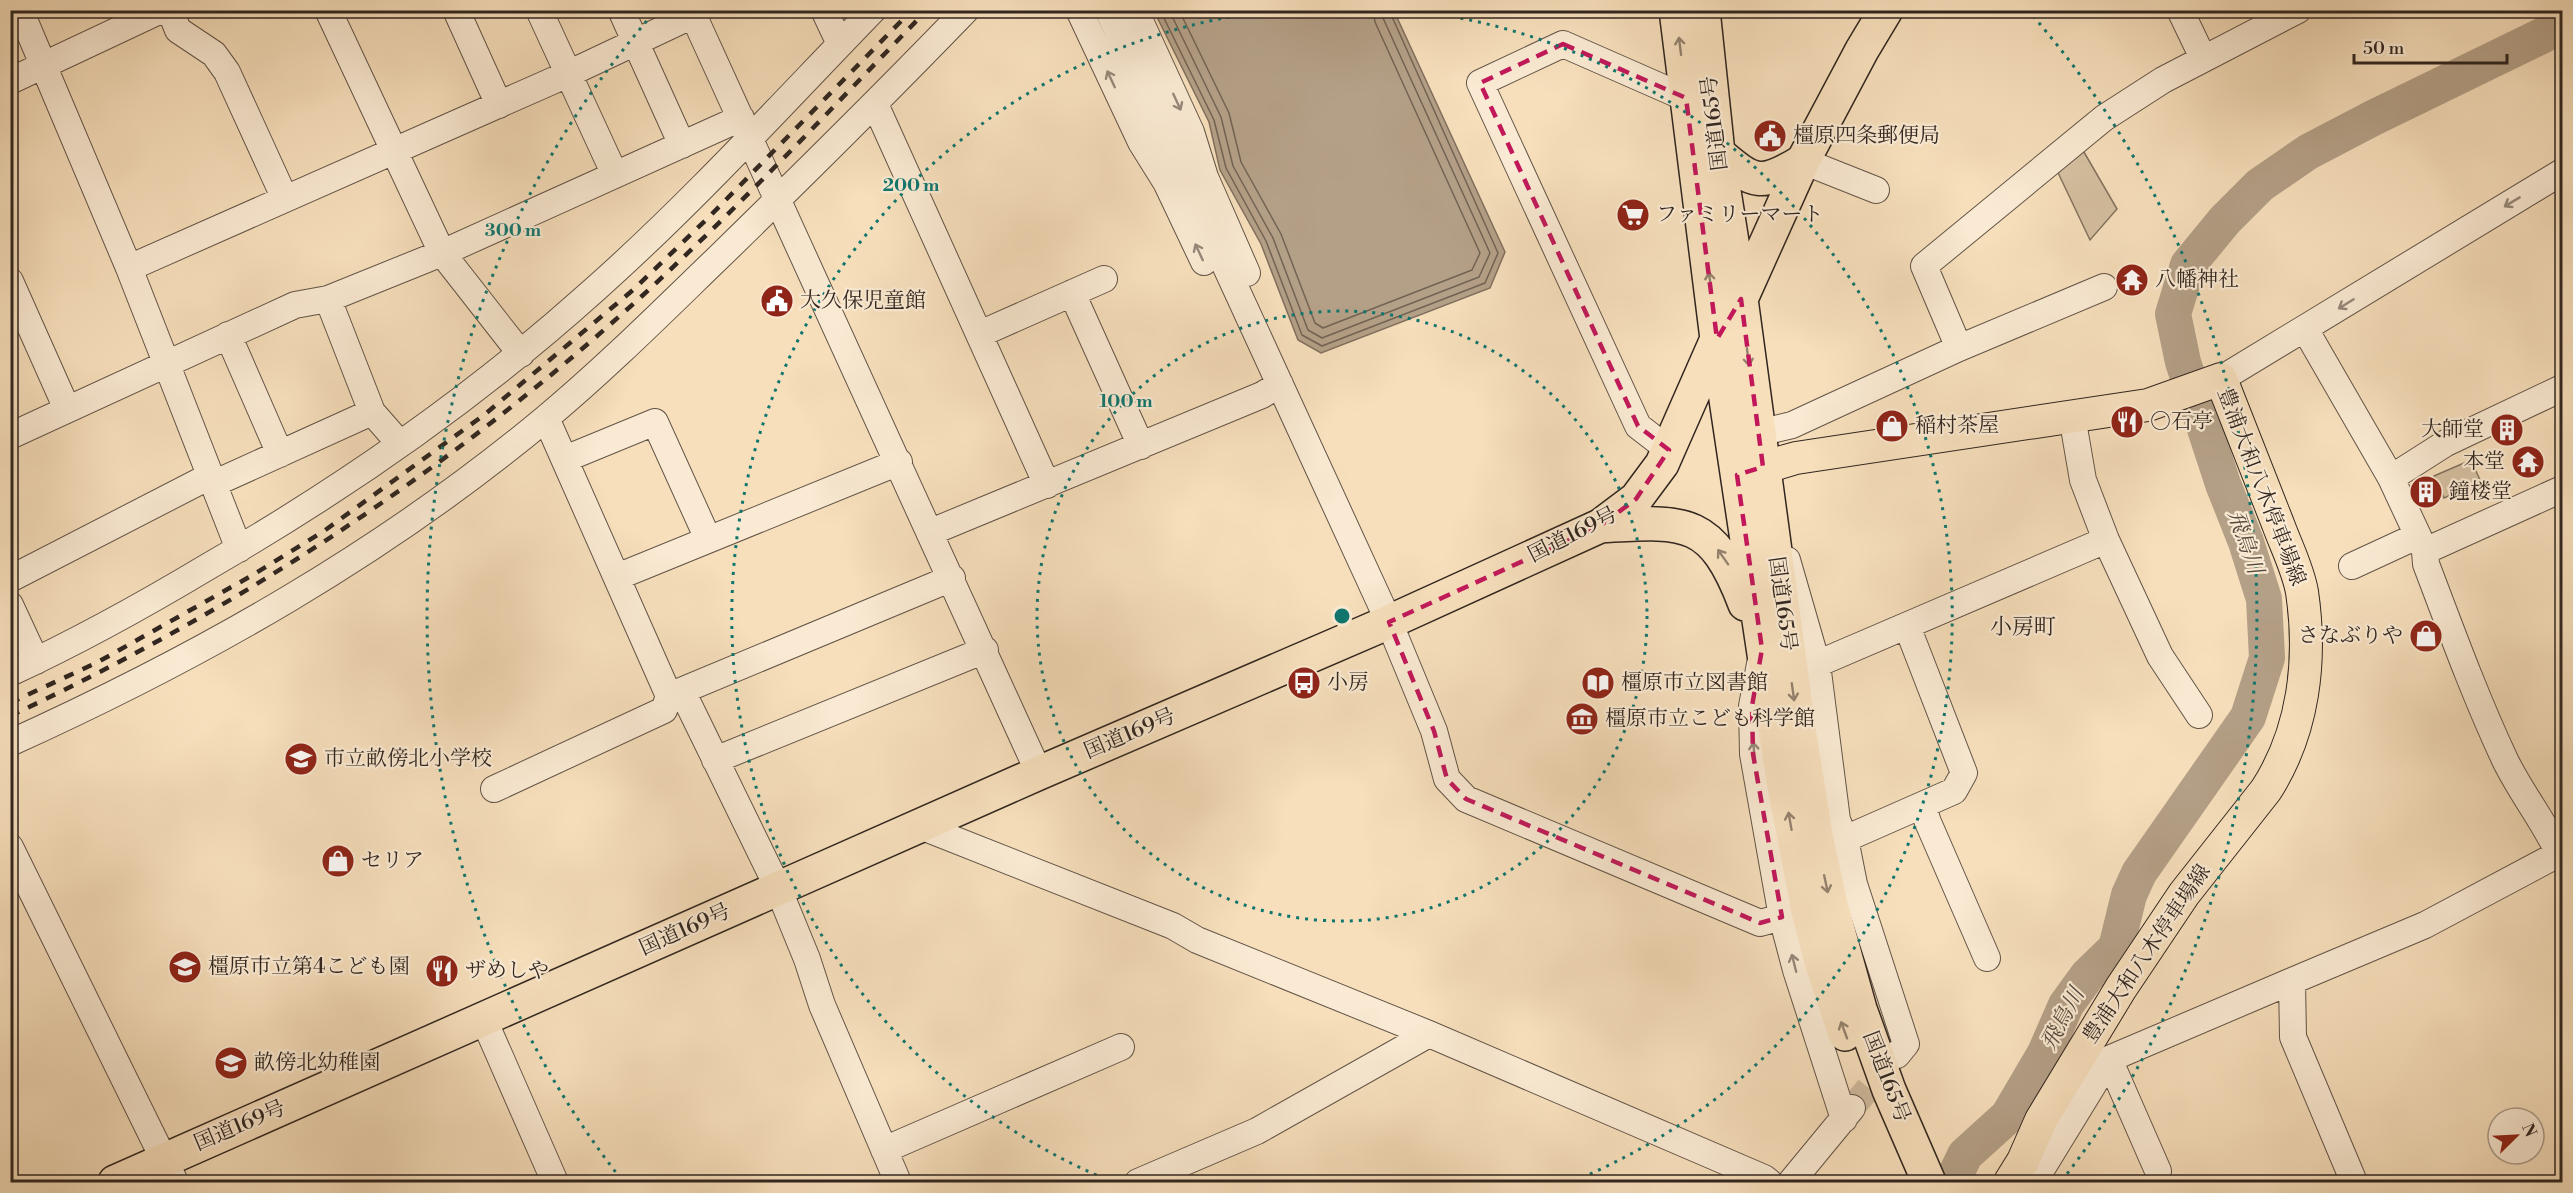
<svg xmlns="http://www.w3.org/2000/svg" width="2573" height="1193" font-family="'Libre Bodoni','Noto Serif JP',serif">
<style>
.green{fill:#d5c0a1;stroke:#837360;stroke-width:1.5}
.water{fill:#b4a087;stroke:#806f5e;stroke-width:1.5}
.lines{fill:none;stroke-linecap:round;stroke-linejoin:round}
.shore{stroke:#726354;stroke-width:1.5}
.river{stroke:#b4a087;stroke-width:36}
.minor-tunnel{stroke:#cfba9d;stroke-width:26;stroke-dasharray:26 13;stroke-linecap:butt}
.minor-casing{stroke:#625447;stroke-width:28}
.major-casing{stroke:#312620;stroke-width:34}
.highway-casing{stroke:#312620;stroke-width:36}
.minor{stroke:#faead3;stroke-width:26}
.major{stroke:#f7dfbc;stroke-width:32}
.highway{stroke:#f7dfbc;stroke-width:33}
.rail{stroke:#312620;stroke-width:4.5;stroke-dasharray:10 10;stroke-linecap:butt}
.oneway{stroke:#94826e}
.oneway2{stroke:#96887a}
.marked{fill:none;stroke:#c2185b;stroke-width:4.5;stroke-dasharray:12 8;stroke-linejoin:round}
.ring{fill:none;stroke:#0f766e;stroke-width:3;stroke-dasharray:3 6}
.labels{text-anchor:middle;dominant-baseline:central;stroke-width:4.5;stroke-linejoin:round;paint-order:stroke}
.street-label{font-size:21px;fill:#312620;stroke:#faead3}
.poi-label{font-size:21px;fill:#312620;stroke:#faead3;text-anchor:start}
.water-label{font-size:22px;font-style:italic;fill:#584b3f;stroke:#faead3}
.neighbourhood-label{font-size:22px;fill:#312620;stroke:#faead3}
.centre{fill:#0f766e;stroke:#faead3;stroke-width:3}
.ring-label{font-size:18px;text-anchor:middle;font-weight:bold;fill:#0f766e;stroke:#faead3;stroke-width:4.5;stroke-linejoin:round;paint-order:stroke}
</style>
<rect width="100%" height="100%" fill="#f7dfbc"/>
<filter id="stains"><feTurbulence type="fractalNoise" baseFrequency=".00333" numOctaves="4"/><feColorMatrix values="0 0 0 0 .2 0 0 0 0 .09 0 0 0 0 .02 0 0 0 .5 -.17"/></filter>
<radialGradient id="worn" r=".72"><stop offset=".6" stop-color="#630" stop-opacity="0"/><stop offset="1" stop-color="#630" stop-opacity=".3"/></radialGradient>
<path class="green" d="M 2077,140 L 2117,209 L 2090,240 L 2052,160 Z
M 2471,460 L 2481,482 L 2444,498 L 2434,476 Z"/>
<path class="water" d="M 1154,11 L 1394,11 L 1505,252 L 1490,288 L 1321,353 L 1298,340 L 1261,244 L 1220,170 L 1209,122 Z"/>
<g class="lines">
<path class="shore" d="M 1160,10 L 1214,120 L 1226,168 L 1266,241 L 1302,335 L 1322,346 L 1485,283 L 1498,253 L 1389,10
M 1169,10 L 1221,117 L 1233,166 L 1273,238 L 1308,330 L 1322,338 L 1479,277 L 1490,253 L 1383,18 L 1382,10
M 1179,10 L 1229,113 L 1241,162 L 1281,234 L 1315,323 L 1323,328 L 1472,270 L 1480,253 L 1375,22 L 1373,10"/>
<path class="river" d="M 1952,1182 L 1965,1155 L 2008,1116 L 2045,1053 L 2066,1005 L 2087,976 L 2116,948 L 2129,895 L 2139,873 L 2248,717 L 2267,658 L 2264,599 L 2246,542 L 2223,484 L 2183,362 L 2173,314 L 2188,265 L 2225,220 L 2260,185 L 2308,152 L 2373,118 L 2562,26"/>
<path class="minor-tunnel" d="M 1852,1108 L 1892,1060"/>
<g class="minor-casing">
<path id="minor" d="M 20,10 L 129,268 L 239,549
M 170,10 L 178,30 L 214,54 L 227,72 L 285,199
M 328,10 L 442,253 L 521,354
M 456,10 L 499,105
M 539,10 L 615,175
M 621,10 L 682,145
M 691,10 L 1039,773
M 824,10 L 840,44
M 1079,10 L 1141,142 L 1166,182 L 1204,262
M 1108,10 L 1389,622 L 1434,731 L 1447,779 L 1466,799 L 1760,923 L 1782,917
M 1135,10 L 1191,132 L 1205,177 L 1247,273
M 2180,10 L 2203,58
M 10,81 L 161,10
M 875,104 L 1047,485
M 1803,161 L 1876,190
M 129,268 L 568,74 L 693,15
M 10,281 L 67,409
M 1072,293 L 1141,446
M 328,299 L 372,412 L 400,444
M 2305,329 L 2391,478 L 2425,551 L 2426,564 C 2451,630 2475,696 2505,760 C 2522,795 2547,825 2562,860
M 980,334 L 1104,279
M 228,335 L 280,454
M 1959,348 L 2104,287
M 2221,379 L 2562,172
M 2072,416 L 2083,480 L 2106,540 L 2160,656 L 2199,715
M 1758,433 L 1792,425 L 1959,348 L 1924,266 L 2104,118 L 2163,80 L 2298,10
M 10,436 L 295,305 L 328,299 L 442,253 L 741,118
M 1669,450 L 1638,426 L 1480,83 L 1563,44 L 1686,98
M 565,459 L 655,422 L 708,539
M 2391,478 L 2446,443 L 2562,388
M 213,484 L 372,412
M 931,532 L 1262,395 L 1280,384
M 2425,551 L 2562,489
M 1787,560 L 1817,664 L 1837,820 L 1845,839 L 1854,884 L 1906,1044 L 1897,1055
M 2352,566 L 2417,536
M 617,577 L 899,462
M 10,579 L 210,476
M 10,605 L 36,661
M 1760,664 L 1752,706 L 1753,754 L 1782,917 L 1796,970 L 1844,1119
M 1817,664 L 2106,540
M 10,673 C 79,641 144,605 209,566 C 346,487 475,397 593,291 C 692,203 781,105 873,10
M 682,691 L 778,888 L 807,959 L 822,1005 L 898,1182
M 669,696 L 952,578
M 10,743 C 202,656 384,553 546,418 C 607,367 663,311 720,256 C 803,175 885,94 966,10
M 715,760 L 985,650
M 494,789 L 664,710 L 669,696 L 546,418
M 1924,805 L 1927,820 L 1987,958
M 920,826 L 1173,926 L 1197,940 L 1429,1034 L 1764,1178 L 1769,1182
M 1845,839 L 1954,791 L 1964,773 L 1907,626
M 10,847 L 175,1182
M 2292,981 L 2425,925 L 2562,852
M 484,1020 L 555,1182
M 2109,1059 L 2158,1171
M 884,1150 L 1121,1047
M 2038,1175 L 2109,1059 L 2292,981 L 2293,1037 L 2354,1182
M 1138,1182 L 1257,1131 L 1429,1034
M 1791,1182 L 1852,1108"/>
</g>
<g class="major-casing">
<path id="major" d="M 1738,475 L 1796,458 L 2148,405 L 2221,379 C 2240,427 2259,475 2278,524 C 2286,546 2298,569 2302,592 C 2312,660 2304,731 2266,790 L 2184,894 L 2121,988 L 2041,1120 L 2023,1161 L 2010,1182"/>
</g>
<g class="highway-casing">
<path id="highway" d="M 1676,10 L 1717,339 L 1783,781 L 1808,911 L 1821,961 L 1845,1034
M 1703,10 L 1718,153 L 1741,299 L 1799,729 L 1816,835 L 1831,905 L 1860,1009 L 1889,1090 L 1929,1182
M 1718,153 C 1754,184 1761,187 1803,161
M 1600,526 C 1685,521 1712,517 1745,604
M 115,1182 L 1039,773 L 1389,622 L 1600,526 L 1636,499 L 1662,464 L 1717,339 L 1741,299 L 1803,161 L 1862,50 L 1886,10"/>
</g>
<use href="#minor" class="minor"/>
<use href="#major" class="major"/>
<use href="#highway" class="highway"/>
<path class="rail" d="M 10,703 L 98,662 L 251,576 L 324,531 L 484,415 L 633,290 L 709,217 L 912,10
M 10,716 C 241,608 454,467 642,296 C 741,205 833,107 927,10"/>
</g>
<defs><path id="oneway-shaft" d="M-6 0H5M1.5-3L5.5 0L1.5 3" fill="none" stroke-width="1.6" stroke-linecap="round" stroke-linejoin="round" transform="scale(1.5)"/></defs>
<g class="oneway">
<use href="#oneway-shaft" transform="translate(1680 46) rotate(-97)"/>
<use href="#oneway-shaft" transform="translate(1710 281) rotate(-97)"/>
<use href="#oneway-shaft" transform="translate(1748 357) rotate(83)"/>
<use href="#oneway-shaft" transform="translate(1723 557) rotate(-125)"/>
<use href="#oneway-shaft" transform="translate(1793 692) rotate(82)"/>
<use href="#oneway-shaft" transform="translate(1790 821) rotate(-100)"/>
<use href="#oneway-shaft" transform="translate(1826 884) rotate(78)"/>
<use href="#oneway-shaft" transform="translate(1844 1030) rotate(-110)"/>
</g>
<g class="oneway2">
<use href="#oneway-shaft" transform="translate(1111 79) rotate(-115)"/>
<use href="#oneway-shaft" transform="translate(1177 102) rotate(65)"/>
<use href="#oneway-shaft" transform="translate(2512 202) rotate(149)"/>
<use href="#oneway-shaft" transform="translate(1199 252) rotate(-115)"/>
<use href="#oneway-shaft" transform="translate(2346 304) rotate(148)"/>
<use href="#oneway-shaft" transform="translate(1754 751) rotate(-95)"/>
<use href="#oneway-shaft" transform="translate(1794 963) rotate(-104)"/>
</g>
<path class="marked" d="M 1563,44 L 1686,98 L 1717,339 L 1741,299 L 1763,467 L 1737,475 L 1762,649 L 1752,706 L 1753,754 L 1782,917 L 1760,923 L 1466,799 L 1447,779 L 1434,731 L 1389,622 L 1600,526 L 1636,499 L 1669,450 L 1638,426 L 1480,83 Z"/>
<g class="ring">
<circle cx="1342" cy="616" r="305"/>
<path d="M1113 1182A610 610 0 0 1 1268 11M1416 11A610 610 0 0 1 1571 1182"/>
<path d="M621 1179A915 915 0 0 1 651 16M2033 16A915 915 0 0 1 2063 1179"/>
</g>
<defs>
<g id="civic-disc" transform="scale(1.725)"><circle r="9.5" fill="#8f2418" stroke="#faead3"/><path d="M-.6-6.5H3V-4.5H.6V-3L4-1V1h2V6H-6V1h2V-1L-.6-3ZM-1.2 2.5V6h2.4V2.5Z" fill="#fff"/></g>
<g id="supermarket-disc" transform="scale(1.725)"><circle r="9.5" fill="#8f2418" stroke="#faead3"/><path d="M-6-5.5h2.5l.6 2H6L4.5 2H-2.5L-4.4-4H-6ZM-1.5 3.2a1.3 1.3 0 1 0 .1 0ZM3 3.2a1.3 1.3 0 1 0 .1 0Z" fill="#fff"/></g>
<g id="temple-disc" transform="scale(1.725)"><circle r="9.5" fill="#8f2418" stroke="#faead3"/><path d="M0-6L5-2H3V0L6.5 2.5H4V6H1.5V3h-3V6H-4V2.5H-6.5L-3 0V-2H-5Z" fill="#fff"/></g>
<g id="restaurant-disc" transform="scale(1.725)"><circle r="9.5" fill="#8f2418" stroke="#faead3"/><path d="M-5-6h1v4h1v-4h1v4h1v-4h1v5L-1.5 .5V6h-2V.5L-5-1ZM5-6V6H3V1.5H1.5Q1.5-4 5-6Z" fill="#fff"/></g>
<g id="shop-disc" transform="scale(1.725)"><circle r="9.5" fill="#8f2418" stroke="#faead3"/><path d="M-5-2.5h2.3a2.7 3.5 0 0 1 5.4 0H5L5.5 6h-11ZM-1.5-2.5h3a1.5 2.3 0 0 0-3 0Z" fill="#fff"/></g>
<g id="building-disc" transform="scale(1.725)"><circle r="9.5" fill="#8f2418" stroke="#faead3"/><path d="M-4-6H4V6H1V3H-1V6H-4ZM-2.5-4.3h1.7v1.8h-1.7ZM.8-4.3h1.7v1.8H.8ZM-2.5-1h1.7V.8h-1.7ZM.8-1h1.7V.8H.8Z" fill="#fff"/></g>
<g id="bus-disc" transform="scale(1.725)"><circle r="9.5" fill="#8f2418" stroke="#faead3"/><path d="M-5-6H5V4H4V6H2V4H-2V6H-4V4H-5ZM-3.5-4V0h7V-4ZM-3.5 1.2v1.5H-2V1.2ZM2 1.2v1.5H3.5V1.2Z" fill="#fff"/></g>
<g id="library-disc" transform="scale(1.725)"><circle r="9.5" fill="#8f2418" stroke="#faead3"/><path d="M-6-4Q-3-5.5-.7-3.5V5Q-3 3-6 4ZM6-4Q3-5.5 .7-3.5V5Q3 3 6 4Z" fill="#fff"/></g>
<g id="museum-disc" transform="scale(1.725)"><circle r="9.5" fill="#8f2418" stroke="#faead3"/><path d="M0-6L6-3V-2H-6V-3ZM-5-1h2V3h-2ZM-1-1h2V3h-2ZM3-1h2V3H3ZM-6 4H6V6H-6Z" fill="#fff"/></g>
<g id="school-disc" transform="scale(1.725)"><circle r="9.5" fill="#8f2418" stroke="#faead3"/><path d="M0-5L7-2L0 1L-7-2ZM-4 1L0 2.5L4 1V4Q0 6-4 4Z" fill="#fff"/></g>
</defs>
<g fill-rule="evenodd">
<use href="#civic-disc" x="1770" y="136"/>
<use href="#supermarket-disc" x="1633" y="215"/>
<use href="#temple-disc" x="2132" y="280"/>
<use href="#civic-disc" x="777" y="301"/>
<use href="#restaurant-disc" x="2127" y="422"/>
<use href="#shop-disc" x="1892" y="426"/>
<use href="#building-disc" x="2507" y="430"/>
<use href="#temple-disc" x="2528" y="462"/>
<use href="#building-disc" x="2426" y="492"/>
<use href="#shop-disc" x="2426" y="636"/>
<use href="#bus-disc" x="1304" y="683"/>
<use href="#library-disc" x="1598" y="683"/>
<use href="#museum-disc" x="1582" y="719"/>
<use href="#school-disc" x="301" y="759"/>
<use href="#shop-disc" x="338" y="861"/>
<use href="#school-disc" x="185" y="967"/>
<use href="#restaurant-disc" x="442" y="971"/>
<use href="#school-disc" x="231" y="1063"/>
</g>
<g class="labels">
<g class="street-label">
<text transform="translate(1715 123) rotate(-97)">国道165号</text>
<text transform="translate(2261 487) rotate(69)">豊浦大和八木停車場線</text>
<text transform="translate(1573 535) rotate(-27)">国道169号</text>
<text transform="translate(1782 604) rotate(82)">国道165号</text>
<text transform="translate(1130 734) rotate(-23)">国道169号</text>
<text transform="translate(685 930) rotate(-24)">国道169号</text>
<text transform="translate(2147 954) rotate(-56)">豊浦大和八木停車場線</text>
<text transform="translate(1886 1077) rotate(69)">国道165号</text>
<text transform="translate(240 1126) rotate(-23)">国道169号</text>
</g>
<g class="poi-label">
<text x="1793" y="136">橿原四条郵便局</text>
<text x="1656" y="215">ファミリーマート</text>
<text x="2155" y="280">八幡神社</text>
<text x="800" y="301">大久保児童館</text>
<text x="2150" y="422">○石亭</text>
<text x="1915" y="426">稲村茶屋</text>
<text x="2484" y="430" text-anchor="end">大師堂</text>
<text x="2505" y="462" text-anchor="end">本堂</text>
<text x="2449" y="492">鐘楼堂</text>
<text x="2403" y="636" text-anchor="end">さなぶりや</text>
<text x="1327" y="683">小房</text>
<text x="1621" y="683">橿原市立図書館</text>
<text x="1605" y="719">橿原市立こども科学館</text>
<text x="324" y="759">市立畝傍北小学校</text>
<text x="361" y="861">セリア</text>
<text x="208" y="967">橿原市立第4こども園</text>
<text x="465" y="971">ザめしや</text>
<text x="254" y="1063">畝傍北幼稚園</text>
</g>
<g class="water-label">
<text transform="translate(2245 542) rotate(71)">飛鳥川</text>
<text transform="translate(2063 1019) rotate(-62)">飛鳥川</text>
</g>
<g class="neighbourhood-label">
<text x="2023" y="627">小房町</text>
</g>
</g>
<circle cx="1342" cy="616" r="9" class="centre"/>
<g class="ring-label">
<text x="911" y="191">200 m</text>
<text x="513" y="236">300 m</text>
<text x="1126" y="407">100 m</text>
</g>
<rect width="2573" height="1193" fill="none" stroke="#f7dfbc" stroke-width="36"/>
<rect x="12" y="12" width="2549" height="1169" fill="none" stroke="#312620" stroke-width="3"/>
<rect x="18" y="18" width="2537" height="1157" fill="none" stroke="#312620" stroke-width="1.5"/>
<g transform="translate(2516 1136) rotate(66)"><circle r="28" fill="#faead3" stroke="#aa9c8b" stroke-width="1.5"/>
<path d="M0-4.5L10 22L0 15L-10 22Z" fill="#8f2418"/>
<text y="-9" font-size="16" font-weight="bold" text-anchor="middle" fill="#312620">N</text>
</g>
<path d="M2354 54v9h153v-9" fill="none" stroke="#312620" stroke-width="3"/>
<text x="2363" y="54" font-size="18" fill="#312620" stroke="#faead3" stroke-width="4.5" paint-order="stroke">50 m</text>
<rect width="100%" height="100%" filter="url(#stains)"/>
<rect width="100%" height="100%" fill="url(#worn)"/>
</svg>
